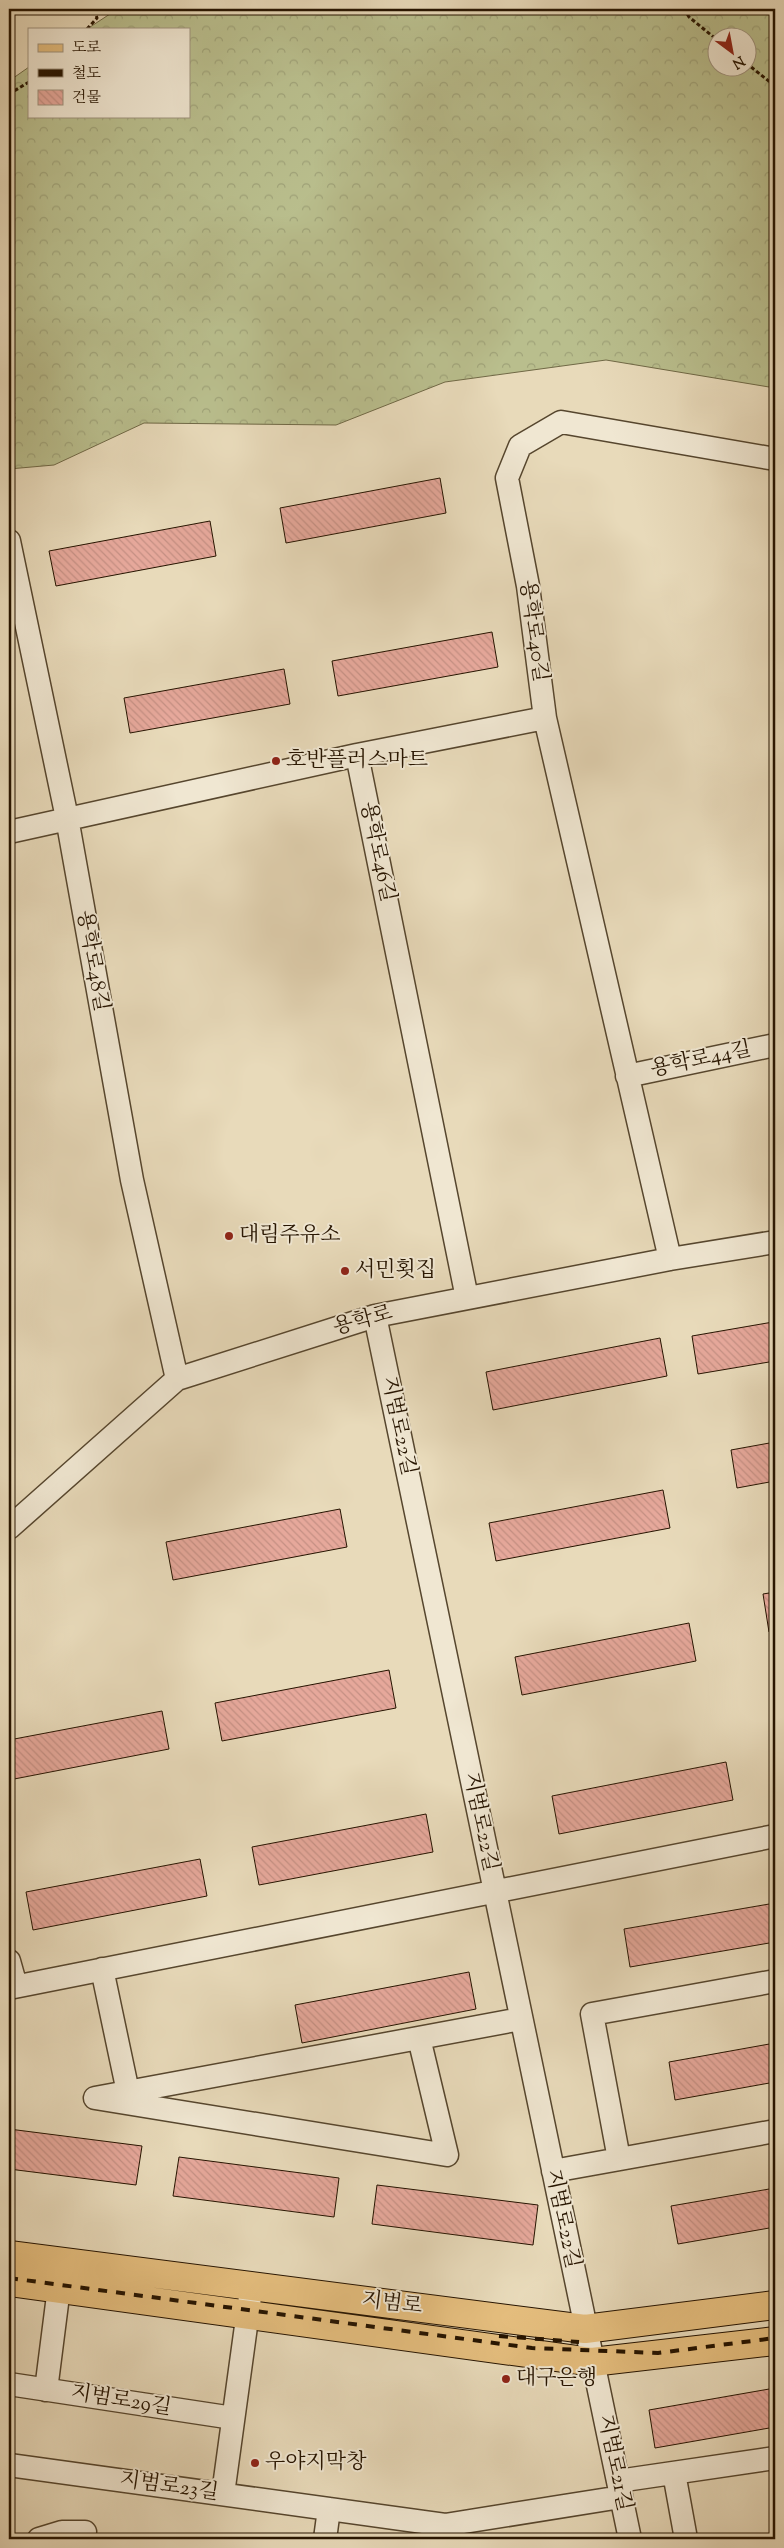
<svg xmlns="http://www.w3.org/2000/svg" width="784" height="2548" font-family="'Sorts Mill Goudy','Noto Serif KR',serif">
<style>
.forest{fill:url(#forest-crowns);stroke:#706946;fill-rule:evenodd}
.building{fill:url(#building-back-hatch);stroke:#261400}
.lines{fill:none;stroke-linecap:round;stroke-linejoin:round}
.minor-casing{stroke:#56462e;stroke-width:25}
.major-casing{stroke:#261400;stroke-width:30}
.path{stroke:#261400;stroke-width:3;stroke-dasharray:4 2.5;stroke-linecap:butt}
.minor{stroke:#f0e7d2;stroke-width:22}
.major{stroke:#e4bd7d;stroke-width:28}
.rail{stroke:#261400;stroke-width:4;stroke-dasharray:9 9;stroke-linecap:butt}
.poi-dot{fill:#8f2418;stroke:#f0e7d2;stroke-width:2}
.labels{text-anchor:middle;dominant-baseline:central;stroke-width:4;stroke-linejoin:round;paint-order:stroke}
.street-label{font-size:21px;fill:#261400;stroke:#f0e7d2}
.poi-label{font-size:21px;fill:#261400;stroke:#f0e7d2;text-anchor:start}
</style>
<defs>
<pattern id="forest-crowns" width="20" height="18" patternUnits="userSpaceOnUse" patternTransform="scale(1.25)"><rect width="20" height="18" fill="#b9be8d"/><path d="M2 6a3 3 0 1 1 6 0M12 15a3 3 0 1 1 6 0" fill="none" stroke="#9fa278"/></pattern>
<pattern id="building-back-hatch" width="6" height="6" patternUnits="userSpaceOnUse" patternTransform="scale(1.25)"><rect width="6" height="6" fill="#e6a89b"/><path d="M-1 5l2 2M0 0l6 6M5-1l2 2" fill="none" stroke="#c59084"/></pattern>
</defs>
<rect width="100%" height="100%" fill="#e8daba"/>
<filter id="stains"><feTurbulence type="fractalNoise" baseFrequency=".004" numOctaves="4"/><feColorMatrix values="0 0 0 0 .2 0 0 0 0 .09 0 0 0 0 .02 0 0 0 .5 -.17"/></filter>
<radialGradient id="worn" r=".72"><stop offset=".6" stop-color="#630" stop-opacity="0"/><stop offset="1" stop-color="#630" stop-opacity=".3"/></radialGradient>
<path class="forest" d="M 111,9 L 775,9 L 775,388 L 606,360 L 445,382 L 336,425 L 144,423 L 54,465 L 9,469 L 9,81 L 29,67 L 29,116 L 189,116 L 189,29 L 87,29 L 113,12 ZM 716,38 L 746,38 L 746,68 L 716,68 Z"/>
<path class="building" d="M 440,478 L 446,513 L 286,543 L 280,508 Z
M 210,521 L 216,556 L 56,586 L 49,551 Z
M 492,632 L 498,667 L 338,696 L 332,661 Z
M 284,669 L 290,704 L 130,733 L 124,698 Z
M 773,1322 L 775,1322 L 775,1361 L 698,1374 L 692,1336 Z
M 660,1338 L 667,1376 L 493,1410 L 486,1372 Z
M 775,1442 L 775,1481 L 737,1488 L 731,1450 Z
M 663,1490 L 670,1528 L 496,1561 L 489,1523 Z
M 340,1509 L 347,1547 L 173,1580 L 166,1542 Z
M 775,1592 L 775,1631 L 769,1632 L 763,1594 Z
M 689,1623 L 696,1661 L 522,1695 L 515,1657 Z
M 389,1670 L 396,1708 L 222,1741 L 215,1703 Z
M 162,1711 L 169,1749 L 9,1780 L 9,1740 Z
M 726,1762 L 733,1800 L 559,1834 L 552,1796 Z
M 426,1814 L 433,1852 L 259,1885 L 252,1847 Z
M 200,1859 L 207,1896 L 33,1930 L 26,1892 Z
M 775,1903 L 775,1942 L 630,1967 L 624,1929 Z
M 469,1972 L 476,2009 L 302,2043 L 295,2005 Z
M 775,2043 L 775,2082 L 675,2100 L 669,2062 Z
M 9,2129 L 142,2146 L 136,2185 L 9,2169 Z
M 179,2157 L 339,2178 L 334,2217 L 173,2196 Z
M 377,2185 L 538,2205 L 533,2245 L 372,2224 Z
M 775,2188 L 775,2227 L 678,2244 L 671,2206 Z
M 775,2388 L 775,2427 L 655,2448 L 649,2410 Z"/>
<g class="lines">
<g class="minor-casing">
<path id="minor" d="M 9,541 L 67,818 L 132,1180 L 177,1379
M 357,755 L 467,1298
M 9,832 L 357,755 L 545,718
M 627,1076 L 775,1045
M 670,1259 L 545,718 L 528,586 L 507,478 L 520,446 L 561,422 L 775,459
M 375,1316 L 630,2539
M 9,1528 L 177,1379 L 375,1316 L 670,1259 L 775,1242
M 9,1961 L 16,1986
M 102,1969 L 128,2092
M 9,1988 L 775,1836
M 419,2038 L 447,2155 L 95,2098 L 521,2019
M 619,2159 L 592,2014 L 775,1981
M 553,2171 L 775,2131
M 9,2384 L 233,2418
M 46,2390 L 61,2272
M 9,2465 L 445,2525 L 621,2497
M 674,2473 L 686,2539
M 618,2481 L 775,2458
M 223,2494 L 250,2297
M 39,2539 L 62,2532 L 85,2532
M 325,2539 L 329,2509"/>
</g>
<g class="major-casing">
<path id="major" d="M 9,2255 L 585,2329 L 775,2305
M 9,2282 L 592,2362 L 775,2341"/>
</g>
<path class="path" d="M 684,9 L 689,17 L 716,39
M 87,29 L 97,18 L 94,9
M 746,63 L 775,86
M 9,94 L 29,82
M 9,391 L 14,415 L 9,462"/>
<use href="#minor" class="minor"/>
<use href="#major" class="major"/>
<path class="rail" d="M 9,2278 L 532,2348 L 658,2353 L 775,2338
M 499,2336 L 579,2342"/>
</g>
<g class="poi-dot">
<circle cx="276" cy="761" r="5"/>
<circle cx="229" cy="1236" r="5"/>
<circle cx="345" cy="1271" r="5"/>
<circle cx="506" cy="2379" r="5"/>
<circle cx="255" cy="2463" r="5"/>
</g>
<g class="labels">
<g class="street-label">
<text transform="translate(533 631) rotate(82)">용학로40길</text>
<text transform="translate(377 852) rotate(78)">용학로46길</text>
<text transform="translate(92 961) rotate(80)">용학로48길</text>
<text transform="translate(701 1060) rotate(-12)">용학로44길</text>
<text transform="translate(363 1321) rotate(-15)">용학로</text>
<text transform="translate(398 1426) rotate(78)">지범로22길</text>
<text transform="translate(480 1822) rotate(78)">지범로22길</text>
<text transform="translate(562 2219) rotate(78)">지범로22길</text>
<text transform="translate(392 2304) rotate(7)">지범로</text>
<text transform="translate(121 2401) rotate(9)">지범로29길</text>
<text transform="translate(614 2463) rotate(78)">지범로21길</text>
<text transform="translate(169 2487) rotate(8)">지범로23길</text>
</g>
<g class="poi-label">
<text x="286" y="761">호반플러스마트</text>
<text x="239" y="1236">대림주유소</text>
<text x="355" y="1271">서민횟집</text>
<text x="516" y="2379">대구은행</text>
<text x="265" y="2463">우야지막창</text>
</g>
</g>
<rect width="784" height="2548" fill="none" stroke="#e8daba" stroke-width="30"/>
<rect x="10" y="10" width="764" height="2528" fill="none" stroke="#261400" stroke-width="2.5"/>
<rect x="15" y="15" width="754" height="2518" fill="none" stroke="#261400"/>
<rect x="28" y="28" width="162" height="90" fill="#f0e7d2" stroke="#9f937e"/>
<rect x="38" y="44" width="25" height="8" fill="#e4bd7d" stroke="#9f937e"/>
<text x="72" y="52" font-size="15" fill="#261400">도로</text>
<rect x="38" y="69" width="25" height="8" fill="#261400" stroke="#9f937e"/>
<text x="72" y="78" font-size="15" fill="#261400">철도</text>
<rect x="38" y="90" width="25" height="15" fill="url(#building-back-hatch)" stroke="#9f937e"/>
<text x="72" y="102" font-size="15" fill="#261400">건물</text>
<g transform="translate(732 52) rotate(148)"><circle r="24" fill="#f0e7d2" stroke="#9f937e"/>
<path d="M0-4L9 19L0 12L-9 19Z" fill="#8f2418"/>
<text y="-8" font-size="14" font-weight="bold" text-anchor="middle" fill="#261400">N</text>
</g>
<rect width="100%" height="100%" filter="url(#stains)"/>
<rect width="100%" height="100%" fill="url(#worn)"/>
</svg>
